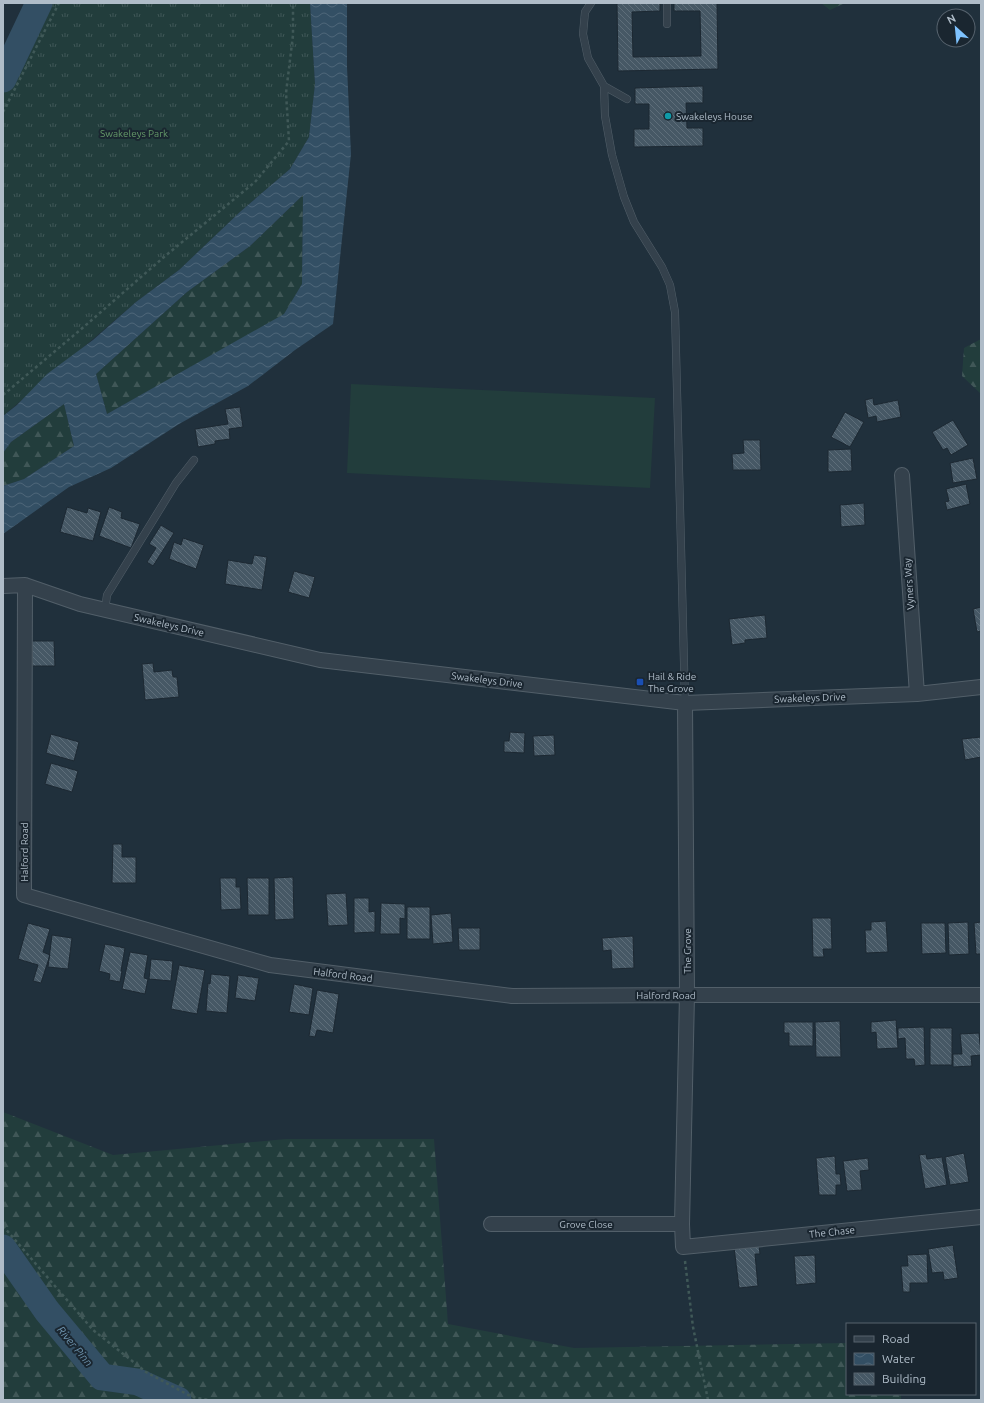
<svg xmlns="http://www.w3.org/2000/svg" width="984" height="1403" font-family="Ubuntu,sans-serif">
<style>
.grass{fill:url(#grass-tufts)}
.forest{fill:url(#forest-firs)}
.pitch{fill:#223d3c}
.water{fill:url(#water-waves);fill-rule:evenodd}
.lines{fill:none;stroke-linecap:round;stroke-linejoin:round}
.river{stroke:#334f64;stroke-width:27}
.building{fill:url(#building-back-hatch);stroke:#1c2832}
.service-casing{stroke:#525f69;stroke-width:8}
.minor-casing{stroke:#525f69;stroke-width:16}
.path{stroke:#405958;stroke-width:2.5;stroke-dasharray:3 3;stroke-linecap:butt}
.service{stroke:#34414c;stroke-width:7}
.minor{stroke:#34414c;stroke-width:14}
.culture-dot{fill:#0f9aa8;stroke:#1a2630;stroke-width:1.5}
.transit-dot{fill:#1a4fb4;stroke:#1a2630;stroke-width:1.5}
.labels{text-anchor:middle;dominant-baseline:central;stroke-width:4;stroke-linejoin:round;paint-order:stroke}
.poi-label{font-size:10px;fill:#afbcc8;stroke:#1a2630;text-anchor:start}
.park-label{font-size:10px;fill:#659a69;stroke:#1a2630}
.street-label{font-size:10px;fill:#afbcc8;stroke:#1a2630}
.water-label{font-size:11px;font-style:italic;fill:#6e93ad;stroke:#1a2630}
</style>
<defs>
<pattern id="grass-tufts" width="24" height="20" patternUnits="userSpaceOnUse"><rect width="24" height="20" fill="#223d3c"/><path d="M3 7l-1-3M5 7V3M7 7l1-3M15 17l-1-3M17 17v-4M19 17l1-3" fill="none" stroke="#405757"/></pattern>
<pattern id="forest-firs" width="22" height="20" patternUnits="userSpaceOnUse"><rect width="22" height="20" fill="#223d3c"/><path d="M5 1l3.5 6h-7zM16 11l3.5 6h-7z" fill="#405757"/></pattern>
<pattern id="water-waves" width="16" height="10" patternUnits="userSpaceOnUse"><rect width="16" height="10" fill="#334f64"/><path d="M0 5q4-4 8 0t8 0" fill="none" stroke="#4e6679"/></pattern>
<pattern id="building-back-hatch" width="6" height="6" patternUnits="userSpaceOnUse"><rect width="6" height="6" fill="#465865"/><path d="M-1 5l2 2M0 0l6 6M5-1l2 2" fill="none" stroke="#5e6e7a"/></pattern>
</defs>
<rect width="100%" height="100%" fill="#20303c"/>
<path class="grass" d="M 39,3 L 310,3 L 315,84 L 309,137 L 290,169 L 241,211 L 179,270 L 136,302 L 3,416 L 3,67 Z"/>
<path class="forest" d="M 821,3 L 845,3 L 830,10 Z
M 303,195 L 302,284 L 284,315 L 107,414 L 96,374 L 187,292 L 250,246 Z
M 981,339 L 981,394 L 962,376 L 964,348 Z
M 64,404 L 74,446 L 24,479 L 3,486 L 3,453 L 11,442 Z
M 3,1112 L 113,1155 L 286,1139 L 434,1139 L 448,1324 L 574,1348 L 847,1343 L 847,1394 L 901,1394 L 901,1400 L 3,1400 Z"/>
<path class="pitch" d="M 351,384 L 655,398 L 650,488 L 347,473 Z"/>
<path class="water" d="M 310,3 L 347,3 L 347,67 L 351,154 L 333,324 L 295,350 L 248,386 L 179,424 L 111,468 L 69,487 L 3,534 L 3,486 L 24,479 L 74,446 L 64,404 L 11,442 L 3,453 L 3,416 L 17,405 L 47,374 L 93,340 L 136,302 L 179,270 L 241,211 L 290,169 L 309,137 L 315,84 ZM 303,195 L 302,284 L 284,314 L 107,414 L 96,374 L 187,292 L 250,246 Z"/>
<g class="lines">
<path class="river" d="M 3,79 L 39,3
M 3,1248 L 47,1311 L 102,1377 L 138,1382 L 178,1400"/>
</g>
<path class="building" d="M 617,3 L 660,3 L 660,11 L 632,12 L 633,57 L 701,56 L 700,11 L 674,11 L 674,3 L 717,3 L 718,69 L 618,71 Z
M 703,86 L 703,103 L 686,103 L 687,128 L 703,128 L 703,146 L 634,147 L 634,129 L 649,129 L 649,104 L 635,104 L 635,88 Z
M 873,398 L 874,405 L 898,400 L 901,417 L 877,422 L 876,416 L 868,418 L 865,400 Z
M 240,407 L 243,427 L 229,429 L 230,439 L 215,441 L 215,444 L 198,447 L 195,429 L 228,424 L 225,409 Z
M 845,412 L 864,422 L 850,447 L 831,437 Z
M 953,420 L 968,445 L 951,455 L 947,448 L 943,450 L 932,432 Z
M 743,440 L 760,440 L 761,470 L 733,470 L 732,454 L 744,453 Z
M 851,449 L 852,471 L 828,472 L 828,450 Z
M 973,458 L 977,479 L 953,483 L 950,463 Z
M 966,484 L 970,504 L 947,510 L 945,502 L 949,501 L 946,489 Z
M 864,503 L 865,525 L 841,527 L 840,505 Z
M 67,507 L 87,513 L 88,508 L 101,512 L 93,541 L 60,532 Z
M 109,507 L 122,512 L 121,518 L 140,524 L 131,548 L 99,536 Z
M 161,525 L 174,533 L 153,566 L 147,562 L 156,548 L 149,544 Z
M 183,538 L 204,545 L 196,569 L 169,559 L 174,542 L 181,545 Z
M 254,555 L 267,557 L 262,590 L 225,584 L 228,560 L 252,564 Z
M 294,571 L 315,577 L 309,598 L 288,592 Z
M 981,607 L 981,631 L 977,632 L 973,609 Z
M 765,615 L 767,638 L 745,640 L 745,643 L 732,645 L 729,619 Z
M 32,641 L 54,641 L 55,666 L 32,666 Z
M 153,663 L 154,672 L 172,670 L 173,677 L 177,677 L 179,697 L 145,700 L 142,664 Z
M 510,732 L 525,733 L 524,753 L 504,752 L 504,741 L 509,741 Z
M 51,734 L 79,742 L 74,761 L 46,753 Z
M 554,735 L 555,755 L 534,756 L 533,736 Z
M 981,737 L 981,757 L 965,760 L 962,739 Z
M 51,763 L 78,771 L 72,792 L 45,784 Z
M 113,844 L 122,844 L 122,857 L 136,857 L 136,883 L 112,883 Z
M 293,877 L 294,919 L 275,920 L 274,878 Z
M 220,878 L 236,878 L 236,887 L 240,887 L 241,909 L 221,910 Z
M 247,878 L 269,878 L 269,915 L 248,915 Z
M 346,893 L 348,925 L 328,926 L 326,894 Z
M 354,898 L 369,898 L 369,912 L 375,911 L 375,932 L 354,933 Z
M 381,903 L 405,904 L 405,919 L 400,918 L 400,934 L 380,934 Z
M 407,907 L 430,907 L 430,939 L 407,939 Z
M 451,913 L 453,942 L 433,944 L 431,915 Z
M 812,918 L 831,918 L 832,949 L 823,949 L 824,957 L 813,957 Z
M 886,921 L 888,952 L 866,953 L 865,930 L 871,930 L 871,922 Z
M 968,922 L 969,954 L 949,955 L 948,923 Z
M 981,922 L 981,954 L 976,954 L 974,923 Z
M 28,923 L 50,929 L 43,952 L 50,955 L 41,983 L 33,981 L 38,965 L 18,959 Z
M 921,923 L 945,923 L 946,953 L 922,954 Z
M 458,928 L 480,928 L 480,950 L 459,950 Z
M 52,935 L 72,938 L 68,969 L 48,967 Z
M 633,936 L 634,968 L 612,969 L 611,950 L 603,951 L 602,938 Z
M 105,944 L 125,948 L 121,971 L 122,971 L 120,982 L 109,980 L 110,974 L 99,971 Z
M 130,952 L 148,955 L 144,978 L 148,979 L 145,994 L 122,989 Z
M 151,959 L 173,961 L 171,981 L 149,979 Z
M 179,965 L 205,970 L 197,1014 L 171,1009 Z
M 211,974 L 230,976 L 227,1013 L 206,1011 L 208,983 L 210,984 Z
M 238,975 L 259,978 L 255,1001 L 235,998 Z
M 294,984 L 313,988 L 309,1015 L 289,1012 Z
M 317,990 L 339,994 L 333,1033 L 317,1030 L 315,1037 L 309,1036 Z
M 896,1020 L 898,1048 L 877,1049 L 876,1032 L 871,1033 L 871,1022 Z
M 840,1021 L 841,1057 L 816,1057 L 815,1022 Z
M 784,1022 L 813,1022 L 813,1046 L 789,1046 L 789,1033 L 784,1033 Z
M 924,1027 L 925,1065 L 915,1066 L 914,1059 L 906,1059 L 905,1038 L 898,1039 L 898,1028 Z
M 930,1028 L 952,1028 L 952,1065 L 930,1065 Z
M 979,1033 L 981,1055 L 971,1056 L 972,1066 L 953,1067 L 953,1054 L 962,1054 L 960,1034 Z
M 964,1153 L 969,1182 L 950,1185 L 945,1157 Z
M 926,1154 L 927,1159 L 942,1157 L 947,1185 L 925,1189 L 919,1155 Z
M 835,1156 L 836,1174 L 840,1174 L 841,1185 L 836,1185 L 836,1195 L 819,1195 L 816,1158 Z
M 868,1158 L 869,1170 L 860,1171 L 862,1190 L 847,1191 L 843,1161 Z
M 759,1245 L 760,1254 L 755,1254 L 758,1286 L 739,1288 L 734,1247 Z
M 953,1245 L 958,1278 L 944,1280 L 943,1272 L 932,1273 L 928,1249 Z
M 927,1254 L 928,1283 L 910,1283 L 910,1292 L 903,1292 L 901,1266 L 908,1266 L 907,1255 Z
M 815,1255 L 816,1283 L 796,1285 L 794,1256 Z"/>
<g class="lines">
<g class="service-casing">
<path id="service" d="M 591,3 L 585,12 L 583,34 L 588,58 L 604,86 L 605,116 L 612,155 L 624,197 L 634,222 L 662,267 L 670,285 L 675,312 L 685,703
M 667,3 L 667,24
M 604,86 L 627,99
M 105,610 L 107,595 L 176,483 L 194,460"/>
</g>
<g class="minor-casing">
<path id="minor" d="M 902,475 L 917,694
M 25,585 L 24,895 L 270,965 L 512,996 L 687,995 L 981,995
M 3,586 L 25,585 L 80,604 L 320,660 L 685,703 L 917,694 L 981,687
M 685,703 L 687,995 L 682,1224 L 683,1247 L 981,1217
M 491,1224 L 682,1224"/>
</g>
<path class="path" d="M 3,112 L 59,3
M 3,395 L 86,325 L 164,257 L 255,182 L 289,141 L 286,93 L 293,35 L 293,3
M 3,1226 L 93,1330 L 146,1372 L 192,1397 L 209,1400
M 685,1261 L 693,1327 L 708,1400"/>
<use href="#service" class="service"/>
<use href="#minor" class="minor"/>
</g>
<circle class="culture-dot" cx="668" cy="116" r="4"/>
<rect class="transit-dot" x="636" y="678" width="8" height="8" rx="2"/>
<g class="labels">
<g class="poi-label">
<text x="676" y="116">Swakeleys House</text>
<text x="648" y="676">Hail &amp; Ride<tspan x="648" dy="12">The Grove</tspan></text>
</g>
<g class="park-label">
<text x="134" y="133">Swakeleys Park</text>
</g>
<g class="street-label">
<text transform="translate(909 584) rotate(-94)">Vyners Way</text>
<text transform="translate(169 625) rotate(13)">Swakeleys Drive</text>
<text transform="translate(487 680) rotate(7)">Swakeleys Drive</text>
<text transform="translate(810 698) rotate(-2)">Swakeleys Drive</text>
<text transform="translate(24 852) rotate(-90)">Halford Road</text>
<text transform="translate(687 951) rotate(-90)">The Grove</text>
<text transform="translate(343 975) rotate(7)">Halford Road</text>
<text x="666" y="995">Halford Road</text>
<text x="586" y="1224">Grove Close</text>
<text transform="translate(832 1232) rotate(-6)">The Chase</text>
</g>
<g class="water-label">
<text transform="translate(75 1346) rotate(50)">River Pinn</text>
</g>
</g>
<rect width="984" height="1403" fill="none" stroke="#afbcc8" stroke-width="8"/>
<rect x="846" y="1323" width="130" height="72" fill="#1a2630" stroke="#56626d"/>
<rect x="854" y="1336" width="20" height="6" fill="#34414c" stroke="#56626d"/>
<text x="882" y="1343" font-size="12" fill="#afbcc8">Road</text>
<rect x="854" y="1353" width="20" height="12" fill="url(#water-waves)" stroke="#56626d"/>
<text x="882" y="1363" font-size="12" fill="#afbcc8">Water</text>
<rect x="854" y="1373" width="20" height="12" fill="url(#building-back-hatch)" stroke="#56626d"/>
<text x="882" y="1383" font-size="12" fill="#afbcc8">Building</text>
<g transform="translate(956 28) rotate(333)"><circle r="19" fill="#1a2630" stroke="#56626d"/>
<path d="M0-3L7 15L0 10L-7 15Z" fill="#7ec2fe"/>
<text y="-6" font-size="11" font-weight="bold" text-anchor="middle" fill="#afbcc8">N</text>
</g>
</svg>
